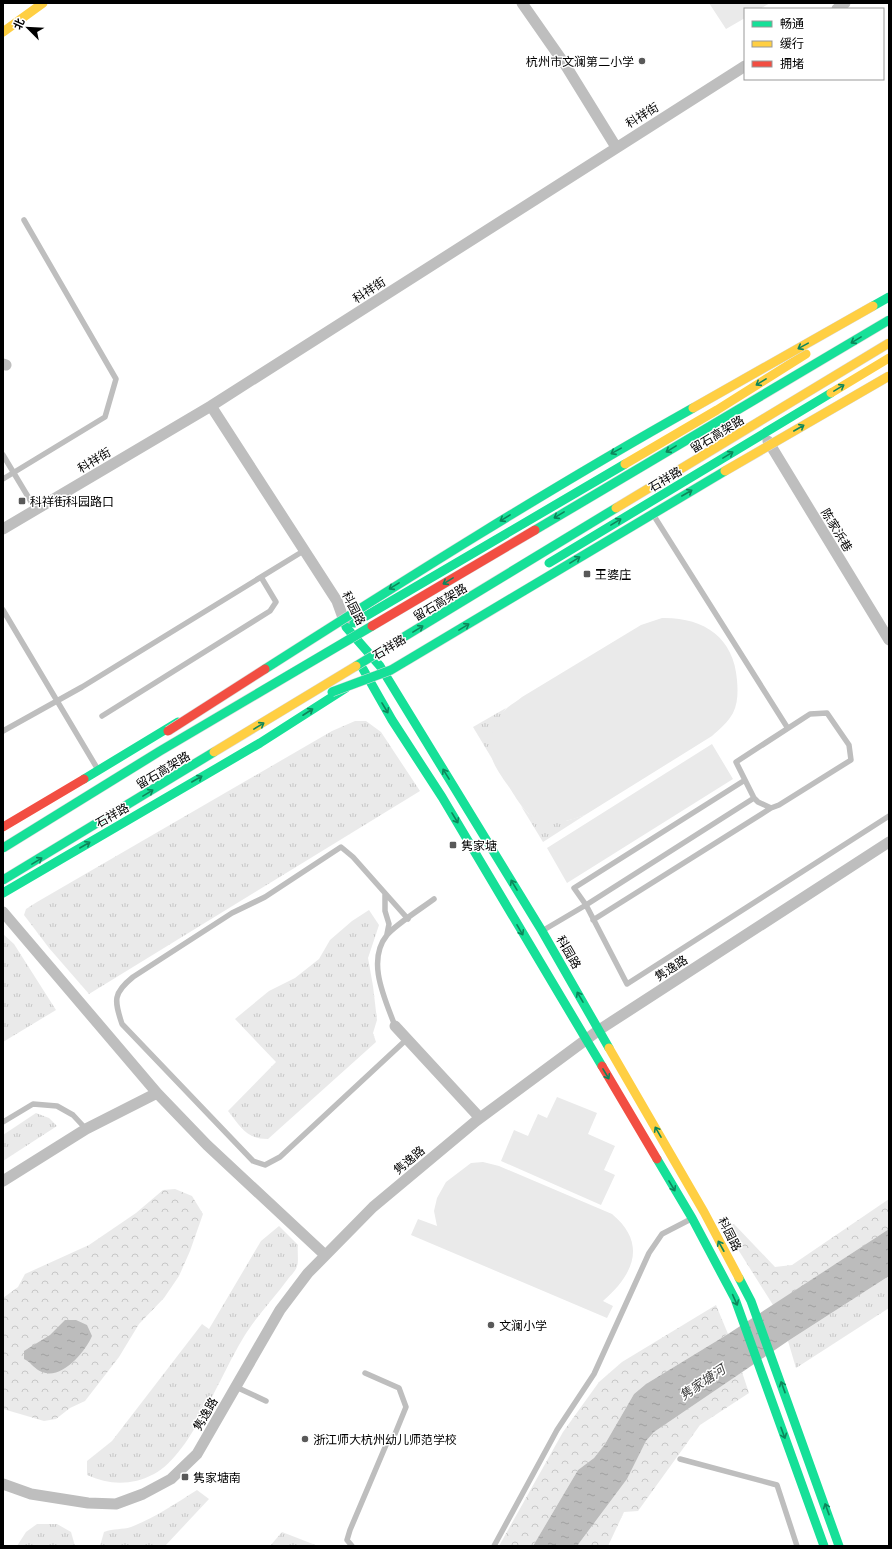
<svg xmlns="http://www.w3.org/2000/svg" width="892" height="1549" font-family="Ubuntu,'Noto Sans SC',sans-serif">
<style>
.grass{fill:url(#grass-tufts)}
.forest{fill:url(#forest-crowns)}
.pitch{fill:#eaeaea}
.water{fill:url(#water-ripples)}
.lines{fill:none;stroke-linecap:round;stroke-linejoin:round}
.lane{stroke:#bebebe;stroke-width:5.5}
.street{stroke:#bebebe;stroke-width:11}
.fast{stroke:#16e098;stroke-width:9}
.slow{stroke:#ffcf43;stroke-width:9}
.jam{stroke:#f24e42;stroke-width:9}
.fast-bridge-casing{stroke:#dbdbdb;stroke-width:10;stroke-linecap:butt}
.slow-bridge-casing{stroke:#dbdbdb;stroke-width:10;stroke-linecap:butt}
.jam-bridge-casing{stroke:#dbdbdb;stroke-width:10;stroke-linecap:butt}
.fast-bridge{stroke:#16e098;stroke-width:9}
.slow-bridge{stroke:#ffcf43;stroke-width:9}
.jam-bridge{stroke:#f24e42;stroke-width:9}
.oneway{stroke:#0d865b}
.poi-dot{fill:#595959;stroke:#fff;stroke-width:1.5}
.labels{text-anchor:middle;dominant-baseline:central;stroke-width:3;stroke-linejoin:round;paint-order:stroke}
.poi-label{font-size:12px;fill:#000;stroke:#fff;text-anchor:start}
.street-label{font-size:12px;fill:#000;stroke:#fff}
.water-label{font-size:13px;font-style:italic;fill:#414141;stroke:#fff}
</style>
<defs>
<pattern id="grass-tufts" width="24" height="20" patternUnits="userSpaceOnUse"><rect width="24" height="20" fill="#eaeaea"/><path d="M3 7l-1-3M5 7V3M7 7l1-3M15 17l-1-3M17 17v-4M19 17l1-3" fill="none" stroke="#c7c7c7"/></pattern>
<pattern id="forest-crowns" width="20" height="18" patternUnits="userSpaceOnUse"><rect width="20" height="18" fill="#eaeaea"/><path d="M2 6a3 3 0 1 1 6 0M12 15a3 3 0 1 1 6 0" fill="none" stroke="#c7c7c7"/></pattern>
<pattern id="water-ripples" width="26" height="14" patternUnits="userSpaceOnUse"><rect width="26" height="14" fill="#bcbcbc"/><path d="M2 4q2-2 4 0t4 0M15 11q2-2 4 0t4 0" fill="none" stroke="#a0a0a0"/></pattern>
</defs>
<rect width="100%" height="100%" fill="#fff"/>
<path class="grass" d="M 506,708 C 495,724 489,743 494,762 L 473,727 Z
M 355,721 L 366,721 L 381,732 L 420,791 L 89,994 L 49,948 L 24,915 L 26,909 L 37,902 L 332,731 Z
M 521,806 L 529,814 L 566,821 L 585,815 L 543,842 Z
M 369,910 L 379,925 L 368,958 L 373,986 L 377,1020 L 373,1033 L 376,1042 L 268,1139 C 246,1139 241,1127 228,1111 L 276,1062 L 235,1019 L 269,991 L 295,978 L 319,959 L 330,940 L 352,921 Z
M 3,934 L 14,944 L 56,1010 L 3,1042 Z
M 36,1113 L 49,1118 L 57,1126 L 3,1161 L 3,1135 Z
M 279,1226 L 298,1245 C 297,1251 299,1261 297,1266 C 296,1271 291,1275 288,1279 C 276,1296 261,1311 249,1329 C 223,1366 193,1454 154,1474 C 131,1486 109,1485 87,1475 L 87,1461 L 112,1441 L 202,1324 L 209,1329 L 261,1241 Z
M 889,1276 L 889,1308 L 796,1368 L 788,1341 Z
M 197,1490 L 209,1499 L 165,1546 L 100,1546 L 104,1532 C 114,1528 122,1530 131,1527 C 155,1518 176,1503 197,1490 Z
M 37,1524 L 57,1524 L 71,1532 L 75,1546 L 17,1546 L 26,1532 Z
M 282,1532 L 318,1546 L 270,1546 Z"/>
<path class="forest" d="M 175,1189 L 192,1196 L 203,1214 L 190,1251 L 179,1276 L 164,1298 L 139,1324 L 119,1357 L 85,1401 L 70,1408 L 56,1419 L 44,1421 L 3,1409 L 3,1298 L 18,1287 L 25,1274 L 89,1245 L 136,1213 L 163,1190 Z
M 889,1199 L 889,1229 L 773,1305 L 722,1224 L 734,1224 L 775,1267 L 792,1265 Z
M 716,1305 L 728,1334 L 646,1384 L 634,1394 L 605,1444 L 594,1458 L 578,1470 L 533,1546 L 499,1546 L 563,1432 L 599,1382 L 622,1362 Z
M 742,1372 L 749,1393 L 700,1425 L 638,1511 L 624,1512 L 608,1546 L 577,1546 L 627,1479 L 646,1441 L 654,1432 Z"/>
<path class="pitch" d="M 709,3 L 770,3 L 760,9 L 745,9 L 745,18 L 726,29 Z
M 662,618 C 703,617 734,637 737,680 C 738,692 738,703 733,713 C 728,722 720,729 712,736 L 585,815 C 573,819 558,825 546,822 C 528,819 520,804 511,790 C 505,781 497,771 493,761 C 487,745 494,719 507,708 C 512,704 517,701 522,697 L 641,625 Z
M 712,744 L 733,779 L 567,883 L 547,848 Z
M 557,1097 L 597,1113 L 588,1134 L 615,1146 L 604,1170 L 615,1175 L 601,1205 L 501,1161 L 514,1130 L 528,1136 L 538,1114 L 547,1118 Z
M 483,1162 L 499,1166 L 612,1214 C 648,1244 633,1275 603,1301 L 613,1306 L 607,1318 L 411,1235 L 418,1219 L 437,1226 L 434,1211 L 437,1198 L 446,1182 L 471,1163 Z"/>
<path class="water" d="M 889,1229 L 889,1276 L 788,1341 L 654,1432 L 646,1441 L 627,1479 L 577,1546 L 533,1546 L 578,1470 L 594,1458 L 605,1444 L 634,1394 L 646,1384 L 728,1334 Z
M 65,1320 L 76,1320 L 87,1325 L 92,1336 C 85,1352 62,1380 42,1372 C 34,1369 32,1363 24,1359 L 24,1351 L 50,1335 Z"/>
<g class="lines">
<path class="lane" d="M 3,455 L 36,510
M 3,479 L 105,417 L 116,379 L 24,220
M 654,516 L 787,727
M 3,610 L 97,768
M 102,716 L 270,611 L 276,602 L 261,577
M 3,731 L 82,687 L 305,550
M 745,780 L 574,888 L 586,905 L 627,984 L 889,816
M 385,894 L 385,911 L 389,924 L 387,934
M 593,920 L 771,808
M 542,931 L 586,905 L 754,798 L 758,802 L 771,808 L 779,805 L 851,760 L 849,745 L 827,713 L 810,714 L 736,762 L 754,798
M 395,1026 C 385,999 366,961 387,935 C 395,925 422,908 434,899
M 407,1039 L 280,1157 L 265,1165 L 253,1161 L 122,1024 C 114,1000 113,993 133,977 L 232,913 L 265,897 L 341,847 L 353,857 L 408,919
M 3,1122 L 33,1104 L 57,1106 L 73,1115 L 86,1129
M 236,1387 L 266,1401
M 680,1459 L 777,1485 L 797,1546
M 352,1546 L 347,1540 L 350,1530 L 386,1445 L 395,1434 L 406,1407 L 399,1388 L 365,1373
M 494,1546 L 557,1430 L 594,1374 L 649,1253 L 662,1234 L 691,1219"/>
<path class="street" d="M 522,3 L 566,66 L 616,147
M 837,9 L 845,3
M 3,364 L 6,365
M 211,406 L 337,601 L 345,623
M 768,441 L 889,640
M 3,529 L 211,406 L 745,66
M 3,912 L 157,1093 L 207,1145 L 325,1255
M 395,1026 L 480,1118
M 3,1181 L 86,1129 L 157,1093
M 3,1484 L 31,1494 L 88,1503 L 116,1504 L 143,1494 L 171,1479 L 197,1454 L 280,1310 L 308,1273 L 373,1207 L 476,1121 L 599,1030 L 889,842"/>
<path class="fast" d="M 873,306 L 889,297
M 549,563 L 831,393
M 354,623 L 625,464
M 346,627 L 380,666 L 542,931 L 609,1048
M 363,669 L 392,720 L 442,797 L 602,1066
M 84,779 L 178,722
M 3,893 L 260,743 L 346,688
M 657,1159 L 692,1218 L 735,1299 L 824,1546
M 739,1278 L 751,1301 L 839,1546"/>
<path class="slow" d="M 3,32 L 43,3
M 831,393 L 889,358
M 625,464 L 717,410 L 806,354
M 609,1048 L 704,1212 L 739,1278"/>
<path class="jam" d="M 3,827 L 84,779
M 602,1066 L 657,1159"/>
<g class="fast-bridge-casing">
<path id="fast-bridge" d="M 535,530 L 889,320
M 356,666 L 616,508
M 265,669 C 406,579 547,490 693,408
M 332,692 L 391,670 L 725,471
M 3,848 L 160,751 L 372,626
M 3,880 L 214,752"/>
</g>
<g class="slow-bridge-casing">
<path id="slow-bridge" d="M 693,408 L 873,306
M 725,471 L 889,376
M 616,508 L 889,343
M 214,752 L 356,666"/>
</g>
<g class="jam-bridge-casing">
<path id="jam-bridge" d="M 372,626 L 535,530
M 168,731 L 265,669"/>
</g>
<use href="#fast-bridge" class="fast-bridge"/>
<use href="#slow-bridge" class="slow-bridge"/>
<use href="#jam-bridge" class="jam-bridge"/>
</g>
<defs><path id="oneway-shaft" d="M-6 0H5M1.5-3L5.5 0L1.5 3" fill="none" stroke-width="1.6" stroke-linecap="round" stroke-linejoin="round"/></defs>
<g class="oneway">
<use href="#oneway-shaft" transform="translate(856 340) rotate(149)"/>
<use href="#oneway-shaft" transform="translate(803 346) rotate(151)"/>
<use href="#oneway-shaft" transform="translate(761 382) rotate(148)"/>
<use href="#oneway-shaft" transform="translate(839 388) rotate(-31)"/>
<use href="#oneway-shaft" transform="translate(799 428) rotate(-30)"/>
<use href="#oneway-shaft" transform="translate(671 449) rotate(149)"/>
<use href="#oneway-shaft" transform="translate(616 451) rotate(151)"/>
<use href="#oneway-shaft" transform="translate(728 455) rotate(-31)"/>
<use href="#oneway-shaft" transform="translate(687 493) rotate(-30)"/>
<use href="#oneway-shaft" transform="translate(559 515) rotate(149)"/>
<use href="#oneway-shaft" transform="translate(505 518) rotate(149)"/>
<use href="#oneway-shaft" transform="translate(616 522) rotate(-31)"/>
<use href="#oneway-shaft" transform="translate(575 560) rotate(-32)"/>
<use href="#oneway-shaft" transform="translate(448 581) rotate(149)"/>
<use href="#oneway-shaft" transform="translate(394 586) rotate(148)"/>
<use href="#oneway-shaft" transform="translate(464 627) rotate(-31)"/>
<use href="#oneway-shaft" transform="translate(418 629) rotate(-31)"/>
<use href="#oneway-shaft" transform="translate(385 708) rotate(59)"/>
<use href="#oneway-shaft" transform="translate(308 712) rotate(-33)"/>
<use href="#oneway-shaft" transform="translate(259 726) rotate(-31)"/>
<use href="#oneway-shaft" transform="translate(446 774) rotate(-122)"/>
<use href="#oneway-shaft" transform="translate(197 779) rotate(-30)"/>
<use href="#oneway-shaft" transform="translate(148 793) rotate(-31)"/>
<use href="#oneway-shaft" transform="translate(455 818) rotate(59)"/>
<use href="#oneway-shaft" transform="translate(85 845) rotate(-30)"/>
<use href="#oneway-shaft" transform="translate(37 861) rotate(-31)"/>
<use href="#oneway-shaft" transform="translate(514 885) rotate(-121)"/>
<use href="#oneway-shaft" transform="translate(520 930) rotate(60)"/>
<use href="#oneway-shaft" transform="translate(580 997) rotate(-120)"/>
<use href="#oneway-shaft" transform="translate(606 1074) rotate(59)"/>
<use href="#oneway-shaft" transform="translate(658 1132) rotate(-120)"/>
<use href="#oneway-shaft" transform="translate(672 1186) rotate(59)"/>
<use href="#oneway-shaft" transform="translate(721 1246) rotate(-119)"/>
<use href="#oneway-shaft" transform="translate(735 1300) rotate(66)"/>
<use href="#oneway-shaft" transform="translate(783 1387) rotate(-110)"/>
<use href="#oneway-shaft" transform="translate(783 1433) rotate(70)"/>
<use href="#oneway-shaft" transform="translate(827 1509) rotate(-110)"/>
</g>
<g class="poi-dot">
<circle cx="642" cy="61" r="4"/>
<rect x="18" y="497" width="8" height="8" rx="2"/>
<rect x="583" y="570" width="8" height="8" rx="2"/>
<rect x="449" y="841" width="8" height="8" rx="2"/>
<circle cx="491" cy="1325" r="4"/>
<circle cx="305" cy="1439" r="4"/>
<rect x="181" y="1473" width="8" height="8" rx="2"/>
</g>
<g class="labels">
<g class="poi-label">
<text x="634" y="61" text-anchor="end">杭州市文澜第二小学</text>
<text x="30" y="501">科祥街科园路口</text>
<text x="595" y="574">王婆庄</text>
<text x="461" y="845">隽家塘</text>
<text x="499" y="1325">文澜小学</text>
<text x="313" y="1439">浙江师大杭州幼儿师范学校</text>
<text x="193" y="1477">隽家塘南</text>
</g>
<g class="street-label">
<text transform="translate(642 115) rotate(-32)">科祥街</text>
<text transform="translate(369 290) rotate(-33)">科祥街</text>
<text transform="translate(717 434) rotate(-31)">留石高架路</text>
<text transform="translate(94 460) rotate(-31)">科祥街</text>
<text transform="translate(665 479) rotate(-31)">石祥路</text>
<text transform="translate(837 530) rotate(59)">陈家浜巷</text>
<text transform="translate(440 602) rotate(-31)">留石高架路</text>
<text transform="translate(354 608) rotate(63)">科园路</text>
<text transform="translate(389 647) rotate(-31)">石祥路</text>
<text transform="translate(163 770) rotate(-31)">留石高架路</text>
<text transform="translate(112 815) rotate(-30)">石祥路</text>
<text transform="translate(569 952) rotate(60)">科园路</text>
<text transform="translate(671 968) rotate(-33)">隽逸路</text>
<text transform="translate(409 1160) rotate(-40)">隽逸路</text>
<text transform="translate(730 1234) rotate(63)">科园路</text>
<text transform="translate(205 1414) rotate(-60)">隽逸路</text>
</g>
<g class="water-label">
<text transform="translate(702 1382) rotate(-34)">隽家塘河</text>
</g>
</g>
<rect width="892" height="1549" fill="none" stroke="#000000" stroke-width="8"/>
<rect x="744" y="8" width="140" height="72" fill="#ffffff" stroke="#999999"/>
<rect x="752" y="21" width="20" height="6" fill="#16e098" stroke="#999999"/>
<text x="780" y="28" font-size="12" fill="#000000">畅通</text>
<rect x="752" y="41" width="20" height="6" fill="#ffcf43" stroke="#999999"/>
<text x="780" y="48" font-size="12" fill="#000000">缓行</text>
<rect x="752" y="61" width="20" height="6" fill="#f24e42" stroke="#999999"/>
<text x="780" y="68" font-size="12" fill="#000000">拥堵</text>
<g transform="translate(28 28) rotate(294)" stroke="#ffffff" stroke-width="3" paint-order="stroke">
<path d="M0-3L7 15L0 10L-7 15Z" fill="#000000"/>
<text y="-6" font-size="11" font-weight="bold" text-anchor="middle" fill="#000000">北</text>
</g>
</svg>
